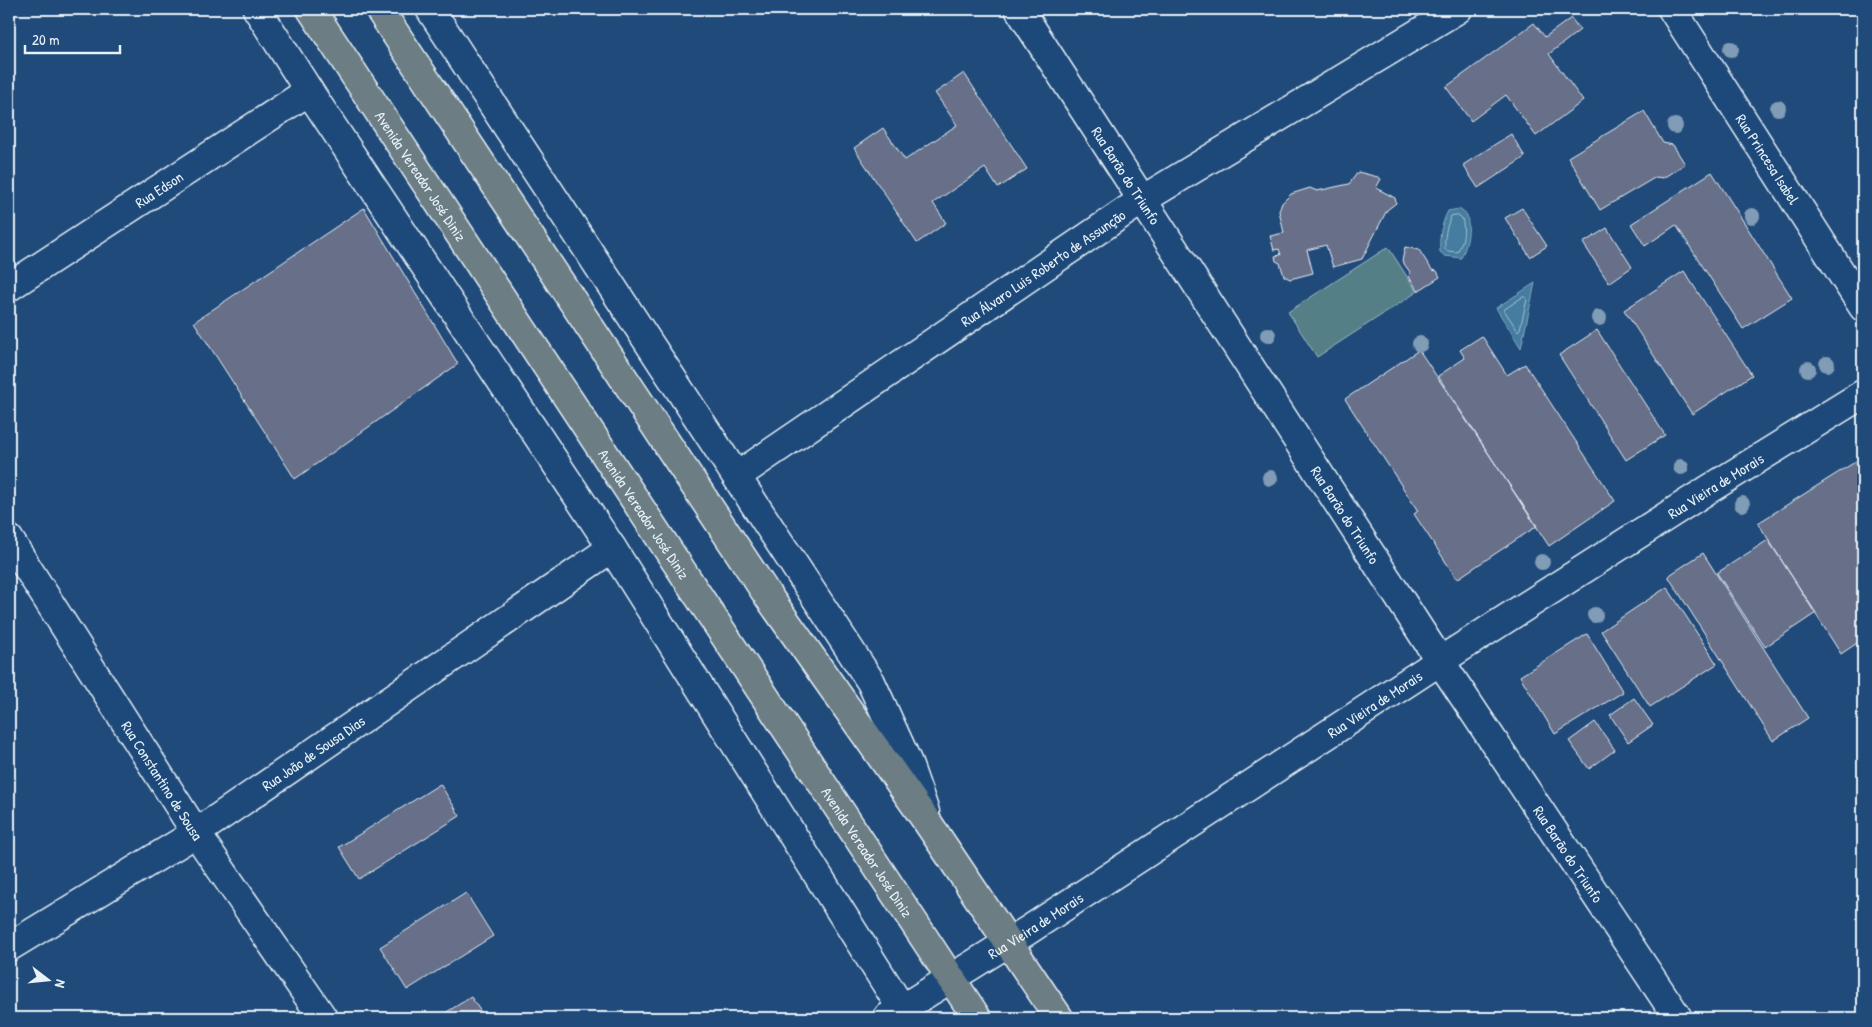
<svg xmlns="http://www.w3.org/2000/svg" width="1872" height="1027" font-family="'Patrick Hand',sans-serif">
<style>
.green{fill:#557f87;stroke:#9eb8c0}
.water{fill:#447c9f;stroke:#86abc3}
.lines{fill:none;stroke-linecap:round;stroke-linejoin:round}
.shore{stroke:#a6c2d4;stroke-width:1}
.building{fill:#676f89;stroke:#e8f1f8}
.street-casing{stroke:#e8f1f8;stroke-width:31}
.secondary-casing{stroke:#e8f1f8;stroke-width:31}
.primary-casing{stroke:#e8f1f8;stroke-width:31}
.path{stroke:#e8f1f8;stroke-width:3;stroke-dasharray:1 4;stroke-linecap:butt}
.street{stroke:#1f4a7a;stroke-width:28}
.secondary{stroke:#1f4a7a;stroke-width:28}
.primary{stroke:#6c7e84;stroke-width:28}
.tree{fill:#819cb6}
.labels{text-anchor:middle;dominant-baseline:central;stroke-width:5;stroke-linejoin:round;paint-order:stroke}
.street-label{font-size:15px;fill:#e8f1f8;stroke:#1f4a7a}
</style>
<rect width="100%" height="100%" fill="#1f4a7a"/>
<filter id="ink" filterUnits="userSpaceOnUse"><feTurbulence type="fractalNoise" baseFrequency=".02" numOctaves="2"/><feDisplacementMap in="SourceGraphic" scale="10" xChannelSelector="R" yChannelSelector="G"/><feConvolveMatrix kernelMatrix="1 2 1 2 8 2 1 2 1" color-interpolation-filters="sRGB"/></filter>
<g filter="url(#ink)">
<path class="green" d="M 1388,247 L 1417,292 L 1317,357 L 1288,312 Z"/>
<path class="water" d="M 1459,209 L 1467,215 C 1470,231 1468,243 1461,258 L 1445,256 L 1440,252 C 1439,237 1441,225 1448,211 Z
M 1535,283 L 1521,348 L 1496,308 Z"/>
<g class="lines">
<path class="shore" d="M 1458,215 L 1462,218 C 1465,230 1464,242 1457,252 L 1448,251 L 1445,249 C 1444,238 1446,227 1451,216 Z
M 1523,297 L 1526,297 L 1527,299 L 1520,329 L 1518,331 L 1504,310 Z"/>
</g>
<path class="building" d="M 1571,18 L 1580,30 L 1549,54 L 1583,101 L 1536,136 L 1506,95 L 1471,121 L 1446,87 L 1534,23 L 1545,37 Z
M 964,73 L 1027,169 L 998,188 L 985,168 L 933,203 L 946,223 L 917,243 L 854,148 L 883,128 L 905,160 L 957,125 L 935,93 Z
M 1644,111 L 1663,143 L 1673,145 L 1685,164 L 1663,178 L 1656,177 L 1600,210 L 1568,157 Z
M 1511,134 L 1525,157 L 1478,188 L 1463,165 Z
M 1358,172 L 1378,177 L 1381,179 L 1376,188 L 1395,198 L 1396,203 L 1387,210 L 1362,259 L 1333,267 L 1326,245 L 1307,250 L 1313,273 L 1290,279 L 1284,276 L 1280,263 L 1276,261 L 1275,256 L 1281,255 L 1279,249 L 1274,250 L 1270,236 L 1284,233 L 1279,211 L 1282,203 L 1291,194 L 1310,188 L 1317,191 L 1349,184 Z
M 1712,172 L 1792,298 L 1743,329 L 1676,225 L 1645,246 L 1631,224 Z
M 364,208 L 458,364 L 295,479 L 194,322 Z
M 1522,208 L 1547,246 L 1530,257 L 1505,218 Z
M 1607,228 L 1632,267 L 1609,283 L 1583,243 Z
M 1405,247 L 1419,250 L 1432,270 L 1437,271 L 1440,277 L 1418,291 L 1409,277 L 1410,272 L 1402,261 Z
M 1684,271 L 1752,375 L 1692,414 L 1624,310 Z
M 1597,330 L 1665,435 L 1626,460 L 1559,355 Z
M 1482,336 L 1507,375 L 1525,364 L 1615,501 L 1549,546 L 1438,376 L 1465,358 L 1460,350 Z
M 1419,350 L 1537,526 L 1457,579 L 1414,514 L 1418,511 L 1345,399 Z
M 1863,457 L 1863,639 L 1841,654 L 1758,523 Z
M 1768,540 L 1816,613 L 1765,647 L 1717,573 Z
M 1703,553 L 1808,718 L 1773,741 L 1668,576 Z
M 1667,587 L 1717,664 L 1650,707 L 1601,631 Z
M 1587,634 L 1623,692 L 1555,734 L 1520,676 Z
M 1634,698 L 1653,725 L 1628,742 L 1610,715 Z
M 1595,722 L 1615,750 L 1589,769 L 1569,741 Z
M 440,784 L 460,816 L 359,879 L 339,847 Z
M 466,893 L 493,936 L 407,990 L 380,947 Z
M 471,997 L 485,1018 L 437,1018 Z"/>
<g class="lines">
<g class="street-casing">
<g id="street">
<path id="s1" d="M 1019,9 L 1440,661 L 1678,1018"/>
<path id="s2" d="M 1672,9 L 1863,307"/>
<path id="s3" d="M 9,287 L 309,91"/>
<path id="s4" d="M 737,476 L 1142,200 L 1458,9"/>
<path id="s5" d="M 9,539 L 196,833 L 323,1018"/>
<path id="s6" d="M 9,947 L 196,833 L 612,548"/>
</g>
</g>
<g class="secondary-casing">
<g id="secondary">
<path d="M 257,9 L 309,91 L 612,548 L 902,1009"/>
<path d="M 430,9 L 871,682 L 907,761 L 925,812"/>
<path id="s7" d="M 887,1018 L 1027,931 L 1440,661 L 1706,491 L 1863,394"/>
</g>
</g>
<g class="primary-casing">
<g id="primary">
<path id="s8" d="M 311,9 L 977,1018"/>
<path d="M 379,9 L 768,596 L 928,823 L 1059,1018"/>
</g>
</g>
<path class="path" d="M 1014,1013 L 1017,1018"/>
<use href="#street" class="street"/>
<use href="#secondary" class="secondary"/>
<use href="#primary" class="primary"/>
</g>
<g class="tree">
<circle cx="1731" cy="49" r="8"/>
<circle cx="1778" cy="108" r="8"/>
<circle cx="1675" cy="126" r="8"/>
<circle cx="1752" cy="216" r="8"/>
<circle cx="1599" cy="318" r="8"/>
<circle cx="1268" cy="335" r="8"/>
<circle cx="1420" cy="344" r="8"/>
<circle cx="1827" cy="364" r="8"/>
<circle cx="1808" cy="369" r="8"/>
<circle cx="1681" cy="467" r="8"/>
<circle cx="1270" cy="478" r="8"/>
<circle cx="1742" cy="504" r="8"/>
<circle cx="1542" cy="562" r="8"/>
<circle cx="1595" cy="615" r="8"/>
</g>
</g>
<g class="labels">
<g class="street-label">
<text stroke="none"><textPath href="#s2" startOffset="178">Rua Princesa Isabel</textPath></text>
<text stroke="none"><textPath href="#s8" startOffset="200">Avenida Vereador José Diniz</textPath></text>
<text stroke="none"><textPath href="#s1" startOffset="198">Rua Barão do Triunfo</textPath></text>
<text stroke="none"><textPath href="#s3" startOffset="179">Rua Edson</textPath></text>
<text stroke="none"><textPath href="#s4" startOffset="370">Rua Álvaro Luis Roberto de Assunção</textPath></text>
<text stroke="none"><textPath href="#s7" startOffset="985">Rua Vieira de Morais</textPath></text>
<text stroke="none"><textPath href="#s8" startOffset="605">Avenida Vereador José Diniz</textPath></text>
<text stroke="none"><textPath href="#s1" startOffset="602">Rua Barão do Triunfo</textPath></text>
<text stroke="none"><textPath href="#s7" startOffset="580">Rua Vieira de Morais</textPath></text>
<text stroke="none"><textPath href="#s6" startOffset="361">Rua João de Sousa Dias</textPath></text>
<text stroke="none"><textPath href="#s5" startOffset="286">Rua Constantino de Sousa</textPath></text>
<text stroke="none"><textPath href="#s8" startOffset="1010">Avenida Vereador José Diniz</textPath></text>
<text stroke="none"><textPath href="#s1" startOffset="1008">Rua Barão do Triunfo</textPath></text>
<text stroke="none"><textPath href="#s7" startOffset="175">Rua Vieira de Morais</textPath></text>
</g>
</g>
<rect width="1872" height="1027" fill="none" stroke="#1f4a7a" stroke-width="30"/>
<rect x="15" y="15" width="1842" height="997" fill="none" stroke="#e8f1f8" stroke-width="2" filter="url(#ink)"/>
<g transform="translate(48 980) rotate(106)" stroke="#1f4a7a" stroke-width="4" paint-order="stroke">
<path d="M0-4L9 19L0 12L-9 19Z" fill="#e8f1f8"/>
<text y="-8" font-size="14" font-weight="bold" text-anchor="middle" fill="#e8f1f8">N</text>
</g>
<path d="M25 45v8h95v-8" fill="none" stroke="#e8f1f8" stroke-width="2.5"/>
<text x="32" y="45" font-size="15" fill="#e8f1f8" stroke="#1f4a7a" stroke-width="4" paint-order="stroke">20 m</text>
</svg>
